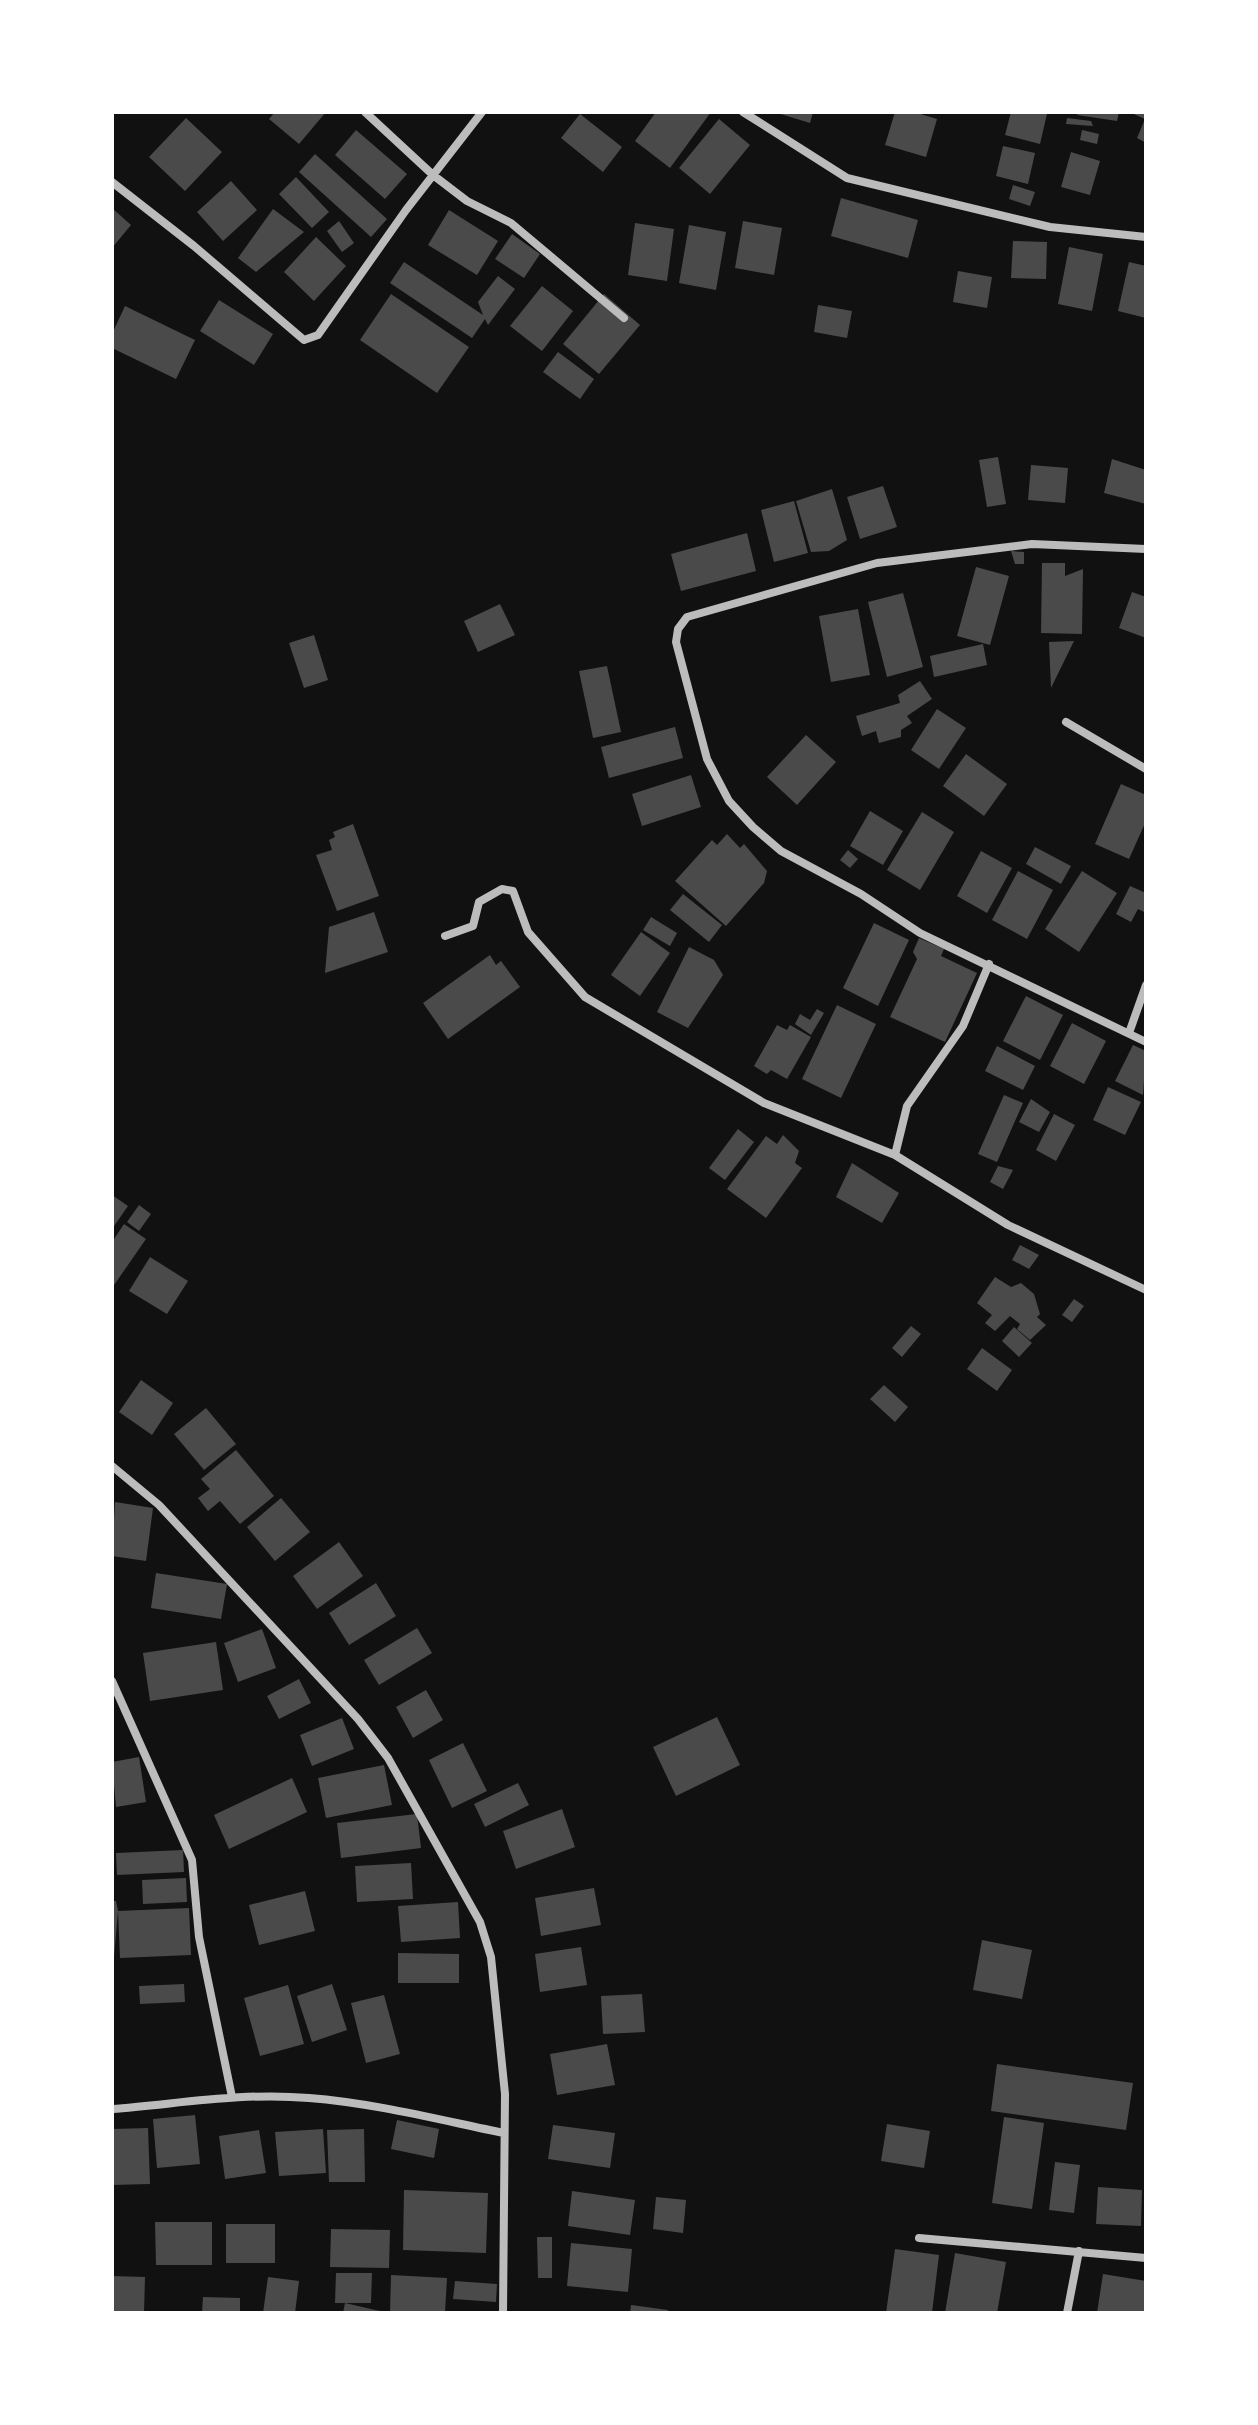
<svg xmlns="http://www.w3.org/2000/svg" width="1258" height="2425" font-family="Signika,sans-serif">
<style>
.building{fill:#4a4a4a}
.lines{fill:none;stroke-linecap:round;stroke-linejoin:round}
.minor{stroke:#bcbcbc;stroke-width:8}
</style>
<rect width="100%" height="100%" fill="#111"/>
<path class="building" d="M 275,112 L 326,112 L 299,144 L 269,119 Z
M 656,112 L 711,112 L 670,168 L 635,141 Z
M 774,112 L 813,112 L 810,123 Z
M 895,112 L 914,112 L 937,119 L 926,157 L 885,145 Z
M 1011,112 L 1047,114 L 1040,144 L 1005,135 Z
M 1078,112 L 1119,112 L 1117,121 L 1077,115 Z
M 1129,112 L 1146,112 L 1146,143 L 1137,138 L 1145,119 Z
M 580,114 L 622,147 L 603,172 L 561,138 Z
M 186,118 L 222,152 L 185,191 L 149,157 Z
M 1067,118 L 1091,121 L 1093,126 L 1066,124 Z
M 719,119 L 750,145 L 710,194 L 679,168 Z
M 356,130 L 407,174 L 385,199 L 335,155 Z
M 1082,130 L 1099,134 L 1097,144 L 1080,140 Z
M 1003,146 L 1035,153 L 1028,184 L 996,176 Z
M 1071,152 L 1100,161 L 1090,195 L 1061,187 Z
M 315,154 L 387,219 L 371,237 L 299,172 Z
M 296,177 L 329,212 L 312,228 L 279,194 Z
M 231,181 L 257,210 L 223,241 L 197,212 Z
M 1013,185 L 1035,192 L 1030,206 L 1009,199 Z
M 841,198 L 918,220 L 908,258 L 831,236 Z
M 112,208 L 131,225 L 112,248 Z
M 273,209 L 304,232 L 256,272 L 238,258 Z
M 449,210 L 498,241 L 477,275 L 428,245 Z
M 339,221 L 354,243 L 342,252 L 327,231 Z
M 743,221 L 782,228 L 774,275 L 735,268 Z
M 635,223 L 674,229 L 667,281 L 628,275 Z
M 689,225 L 726,232 L 716,290 L 679,283 Z
M 512,234 L 540,254 L 524,278 L 495,259 Z
M 316,237 L 346,266 L 314,301 L 284,272 Z
M 1013,241 L 1047,242 L 1046,279 L 1011,278 Z
M 1069,247 L 1103,254 L 1092,311 L 1058,304 Z
M 404,262 L 483,315 L 478,302 L 498,276 L 515,289 L 488,325 L 485,319 L 472,338 L 390,283 Z
M 1129,262 L 1146,266 L 1146,318 L 1118,311 Z
M 958,271 L 992,277 L 987,308 L 953,302 Z
M 542,286 L 573,311 L 542,351 L 510,326 Z
M 391,294 L 469,347 L 437,393 L 360,340 Z
M 604,294 L 640,325 L 599,374 L 563,344 Z
M 219,300 L 273,334 L 254,365 L 200,331 Z
M 818,305 L 852,311 L 847,338 L 814,332 Z
M 125,306 L 195,340 L 176,379 L 112,348 L 112,334 Z
M 558,352 L 594,379 L 580,399 L 543,372 Z
M 998,457 L 1006,504 L 987,507 L 979,460 Z
M 1112,459 L 1146,470 L 1146,504 L 1104,493 Z
M 1031,465 L 1068,468 L 1065,503 L 1028,500 Z
M 883,486 L 897,527 L 860,539 L 847,497 Z
M 832,489 L 847,540 L 829,551 L 811,552 L 796,501 Z
M 794,501 L 808,553 L 774,562 L 761,510 Z
M 747,533 L 756,571 L 681,591 L 671,554 Z
M 1011,551 L 1024,552 L 1024,564 L 1015,564 Z
M 1042,563 L 1065,563 L 1065,576 L 1083,569 L 1082,634 L 1041,633 Z
M 976,567 L 1009,576 L 990,645 L 957,636 Z
M 1132,592 L 1146,597 L 1146,638 L 1119,628 Z
M 903,593 L 923,667 L 887,677 L 868,602 Z
M 500,604 L 515,635 L 478,652 L 464,621 Z
M 858,609 L 870,675 L 831,682 L 819,616 Z
M 314,635 L 328,680 L 304,688 L 289,643 Z
M 1074,641 L 1051,688 L 1049,642 Z
M 983,644 L 987,665 L 934,677 L 930,656 Z
M 607,666 L 621,732 L 593,738 L 579,671 Z
M 920,681 L 932,699 L 907,716 L 912,723 L 901,730 L 901,737 L 879,743 L 876,731 L 862,736 L 856,716 L 900,703 L 898,695 Z
M 937,709 L 966,728 L 939,769 L 911,750 Z
M 675,727 L 683,758 L 609,778 L 601,747 Z
M 806,735 L 836,762 L 797,805 L 767,777 Z
M 966,754 L 1007,784 L 984,816 L 943,786 Z
M 691,775 L 701,807 L 642,826 L 632,794 Z
M 1121,784 L 1146,795 L 1146,821 L 1129,859 L 1095,844 Z
M 870,811 L 903,831 L 883,865 L 850,846 Z
M 922,812 L 954,832 L 920,890 L 887,870 Z
M 353,824 L 379,896 L 337,911 L 316,855 L 332,850 L 329,840 L 335,837 L 333,832 Z
M 727,834 L 740,848 L 744,844 L 767,871 L 764,883 L 726,926 L 675,881 L 712,840 L 717,845 Z
M 1035,847 L 1071,866 L 1061,884 L 1026,864 Z
M 848,850 L 858,859 L 850,868 L 840,860 Z
M 981,851 L 1012,868 L 987,913 L 957,896 Z
M 1018,871 L 1053,890 L 1027,939 L 992,920 Z
M 1082,871 L 1117,893 L 1079,952 L 1045,929 Z
M 1130,886 L 1146,893 L 1146,913 L 1138,909 L 1131,922 L 1116,914 Z
M 683,894 L 722,925 L 709,942 L 670,910 Z
M 374,912 L 388,952 L 325,973 L 329,927 Z
M 651,917 L 677,933 L 670,946 L 643,930 Z
M 874,923 L 909,940 L 878,1006 L 843,988 Z
M 641,932 L 670,953 L 640,996 L 611,975 Z
M 919,938 L 944,949 L 941,956 L 977,973 L 945,1042 L 890,1017 L 917,959 L 913,952 Z
M 689,947 L 714,960 L 723,975 L 688,1028 L 657,1012 Z
M 490,955 L 496,965 L 501,961 L 520,987 L 448,1039 L 423,1003 Z
M 1026,996 L 1063,1015 L 1040,1060 L 1003,1041 Z
M 837,1005 L 876,1024 L 841,1098 L 802,1079 Z
M 817,1009 L 824,1013 L 811,1035 L 795,1024 L 800,1014 L 810,1020 Z
M 1072,1023 L 1106,1041 L 1084,1084 L 1050,1066 Z
M 777,1025 L 787,1030 L 790,1025 L 811,1037 L 787,1079 L 771,1070 L 767,1074 L 754,1066 Z
M 1133,1045 L 1146,1051 L 1143,1095 L 1115,1081 Z
M 997,1046 L 1035,1066 L 1023,1090 L 985,1071 Z
M 1108,1087 L 1141,1102 L 1125,1135 L 1093,1120 Z
M 1004,1095 L 1023,1103 L 997,1162 L 978,1154 Z
M 1031,1099 L 1050,1112 L 1039,1132 L 1019,1122 Z
M 1054,1114 L 1075,1125 L 1056,1161 L 1036,1150 Z
M 738,1129 L 754,1142 L 725,1180 L 709,1168 Z
M 783,1135 L 799,1151 L 795,1163 L 802,1168 L 766,1218 L 727,1189 L 766,1136 L 777,1144 Z
M 852,1163 L 899,1193 L 882,1223 L 836,1197 Z
M 998,1166 L 1013,1170 L 1003,1189 L 990,1182 Z
M 112,1195 L 128,1206 L 112,1229 Z
M 139,1205 L 151,1214 L 139,1231 L 127,1222 Z
M 124,1224 L 146,1239 L 112,1288 L 112,1242 Z
M 1020,1245 L 1039,1255 L 1029,1269 L 1012,1260 Z
M 150,1257 L 188,1281 L 167,1314 L 129,1291 Z
M 995,1277 L 1011,1287 L 1021,1283 L 1034,1294 L 1040,1314 L 1037,1317 L 1046,1325 L 1030,1340 L 1017,1329 L 1020,1324 L 1010,1316 L 995,1331 L 985,1323 L 992,1315 L 977,1303 Z
M 1074,1299 L 1084,1306 L 1072,1322 L 1062,1315 Z
M 911,1326 L 921,1334 L 902,1357 L 892,1348 Z
M 1014,1327 L 1032,1343 L 1019,1357 L 1002,1341 Z
M 982,1348 L 1012,1370 L 997,1391 L 967,1369 Z
M 141,1380 L 173,1403 L 152,1435 L 119,1412 Z
M 884,1385 L 908,1407 L 895,1422 L 870,1399 Z
M 206,1408 L 236,1444 L 204,1470 L 174,1434 Z
M 236,1450 L 274,1496 L 240,1524 L 220,1501 L 208,1511 L 198,1498 L 210,1489 L 201,1479 Z
M 281,1498 L 310,1532 L 275,1561 L 247,1527 Z
M 115,1502 L 153,1508 L 146,1561 L 112,1556 Z
M 339,1542 L 363,1576 L 317,1609 L 293,1576 Z
M 156,1573 L 227,1584 L 221,1619 L 151,1608 Z
M 376,1583 L 396,1616 L 349,1645 L 329,1613 Z
M 417,1628 L 432,1653 L 379,1685 L 364,1660 Z
M 262,1629 L 276,1668 L 238,1682 L 224,1643 Z
M 216,1642 L 223,1690 L 150,1701 L 143,1653 Z
M 299,1679 L 311,1703 L 279,1719 L 267,1696 Z
M 426,1690 L 443,1720 L 413,1738 L 396,1707 Z
M 717,1717 L 740,1765 L 676,1796 L 653,1747 Z
M 342,1718 L 354,1749 L 312,1766 L 300,1735 Z
M 463,1743 L 487,1791 L 452,1808 L 429,1760 Z
M 139,1757 L 146,1802 L 116,1807 L 112,1762 Z
M 384,1765 L 392,1805 L 326,1818 L 318,1778 Z
M 292,1778 L 307,1812 L 229,1849 L 214,1815 Z
M 518,1783 L 529,1805 L 485,1827 L 474,1804 Z
M 562,1809 L 575,1847 L 516,1869 L 503,1831 Z
M 417,1814 L 421,1848 L 341,1858 L 337,1823 Z
M 183,1850 L 184,1872 L 117,1875 L 116,1853 Z
M 411,1863 L 413,1899 L 357,1902 L 355,1866 Z
M 186,1878 L 187,1902 L 143,1904 L 142,1880 Z
M 594,1888 L 601,1925 L 541,1936 L 535,1898 Z
M 305,1891 L 315,1931 L 259,1945 L 249,1905 Z
M 112,1901 L 116,1901 L 118,1911 L 114,1957 Z
M 458,1902 L 460,1938 L 401,1942 L 398,1906 Z
M 189,1908 L 191,1955 L 120,1958 L 118,1911 Z
M 982,1940 L 1032,1950 L 1022,1999 L 973,1990 Z
M 581,1947 L 587,1985 L 540,1992 L 535,1954 Z
M 398,1953 L 459,1954 L 459,1983 L 398,1983 Z
M 184,1984 L 185,2002 L 140,2004 L 139,1986 Z
M 332,1984 L 347,2030 L 312,2042 L 297,1996 Z
M 288,1985 L 304,2044 L 260,2056 L 244,1998 Z
M 642,1994 L 645,2032 L 603,2034 L 601,1996 Z
M 384,1995 L 400,2054 L 366,2063 L 351,2003 Z
M 607,2044 L 615,2085 L 557,2095 L 550,2054 Z
M 997,2064 L 1133,2083 L 1126,2130 L 991,2111 Z
M 195,2115 L 200,2164 L 157,2168 L 153,2119 Z
M 1004,2117 L 1044,2123 L 1032,2209 L 992,2203 Z
M 397,2120 L 439,2129 L 434,2158 L 391,2149 Z
M 887,2124 L 930,2131 L 924,2168 L 881,2161 Z
M 553,2125 L 615,2133 L 610,2168 L 548,2159 Z
M 148,2128 L 150,2184 L 112,2185 L 112,2129 Z
M 323,2129 L 326,2173 L 279,2176 L 275,2132 Z
M 364,2129 L 365,2182 L 329,2182 L 327,2130 Z
M 259,2130 L 266,2173 L 225,2179 L 219,2136 Z
M 1055,2162 L 1080,2165 L 1074,2213 L 1049,2210 Z
M 1098,2187 L 1142,2190 L 1141,2226 L 1096,2224 Z
M 404,2190 L 488,2193 L 486,2253 L 403,2250 Z
M 572,2191 L 635,2200 L 630,2235 L 568,2226 Z
M 656,2197 L 686,2200 L 683,2233 L 653,2229 Z
M 155,2222 L 212,2222 L 212,2265 L 156,2265 Z
M 226,2224 L 275,2224 L 275,2263 L 226,2263 Z
M 331,2229 L 390,2230 L 389,2268 L 330,2267 Z
M 537,2237 L 552,2237 L 552,2278 L 538,2278 Z
M 571,2243 L 632,2249 L 628,2292 L 567,2286 Z
M 895,2249 L 939,2255 L 932,2313 L 886,2313 Z
M 955,2253 L 1006,2262 L 997,2313 L 945,2313 Z
M 336,2273 L 372,2273 L 371,2303 L 335,2303 Z
M 1103,2274 L 1146,2281 L 1146,2313 L 1097,2313 Z
M 391,2275 L 447,2278 L 445,2313 L 390,2313 Z
M 112,2276 L 145,2277 L 144,2313 L 112,2313 Z
M 268,2277 L 299,2281 L 295,2313 L 263,2313 Z
M 455,2281 L 497,2284 L 496,2302 L 453,2299 Z
M 203,2297 L 240,2298 L 240,2313 L 202,2313 Z
M 345,2303 L 384,2312 L 384,2313 L 343,2313 Z
M 631,2305 L 668,2310 L 668,2313 L 630,2313 Z"/>
<g class="lines">
<path class="minor" d="M 365,112 L 433,175 L 467,201 L 511,223 L 624,318
M 743,112 L 847,178 L 1050,227 L 1146,237
M 112,182 L 194,246 L 304,340 L 318,335 L 406,210 L 482,112
M 1146,549 L 1032,544 L 877,563 L 687,617 L 678,629 L 676,642 L 707,759 L 729,801 L 753,827 L 781,851 L 861,894 L 920,933 L 1146,1042
M 1066,722 L 1146,769
M 445,936 L 473,926 L 479,902 L 502,889 L 513,891 L 528,932 L 585,997 L 764,1103 L 895,1155 L 1008,1225 L 1146,1290
M 1129,1033 L 1146,985
M 895,1155 L 907,1106 L 963,1026 L 989,964
M 112,1466 L 159,1505 L 358,1719 L 388,1758 L 480,1922 L 491,1957 L 505,2094 L 503,2313
M 112,1681 L 192,1860 L 199,1937 L 232,2097
M 112,2109 C 178,2104 243,2092 309,2098 C 374,2103 440,2120 504,2133
M 919,2238 L 1146,2258
M 1067,2313 L 1079,2251"/>
</g>
<rect width="1258" height="2425" fill="none" stroke="#ffffff" stroke-width="228"/>
</svg>
